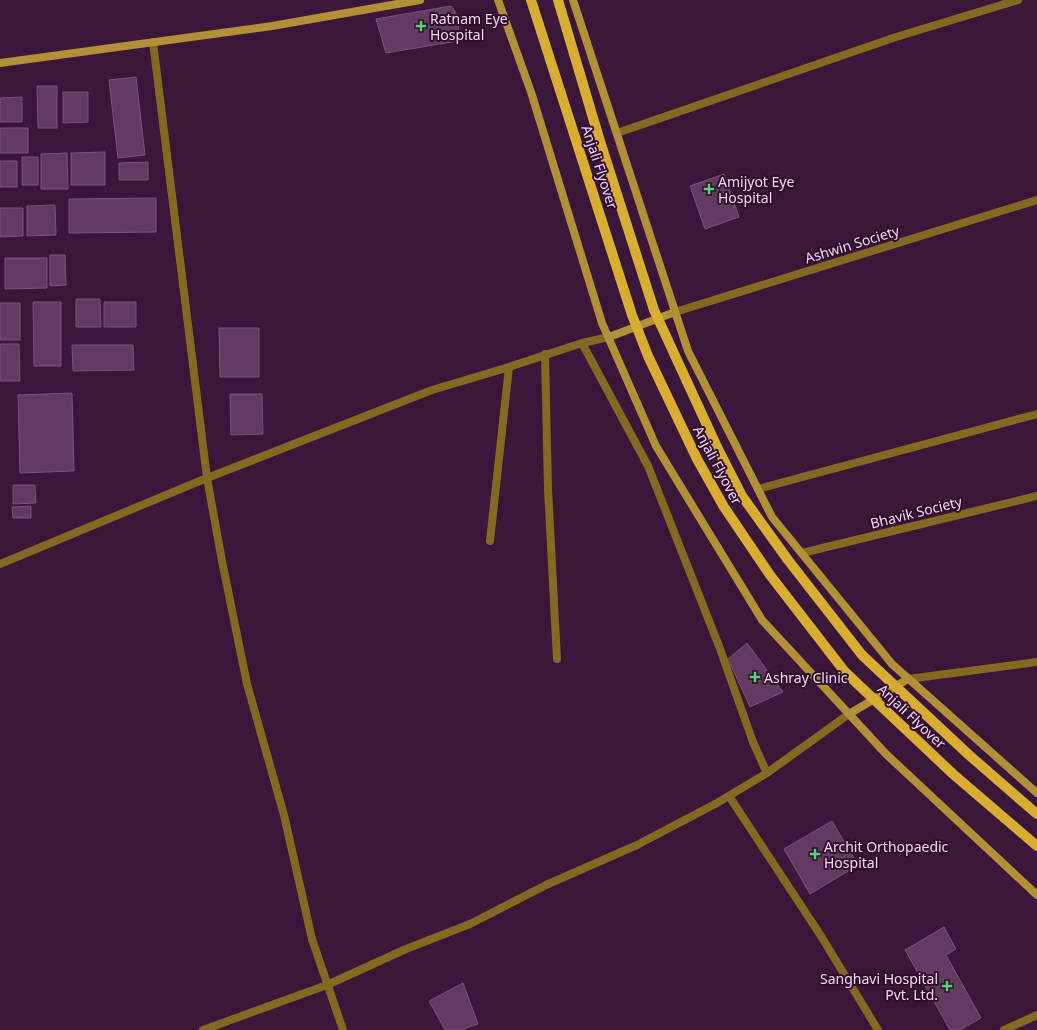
<svg xmlns="http://www.w3.org/2000/svg" width="1037" height="1030" font-family="'Noto Sans',sans-serif">
<style>
.building{fill:#633b61;stroke:#7c5379}
.lines{fill:none;stroke-linecap:round;stroke-linejoin:round}
.street{stroke:#836922;stroke-width:8}
.secondary{stroke:#b19037;stroke-width:8}
.primary{stroke:#d8ad32;stroke-width:10}
.poi-dot{fill:#52d673;stroke:#300c2f;stroke-width:1.5}
.labels{text-anchor:middle;dominant-baseline:central;stroke-width:4;stroke-linejoin:round;paint-order:stroke}
.poi-label{font-size:14px;fill:#f2daef;stroke:#300c2f;text-anchor:start}
.street-label{font-size:14px;fill:#f2daef;stroke:#300c2f}
</style>
<rect width="100%" height="100%" fill="#3a1639"/>
<path class="building" d="M 451,6 L 459,18 L 458,41 L 386,53 L 376,19 Z
M 136,77 L 145,155 L 118,158 L 109,80 Z
M 37,86 L 57,86 L 57,128 L 38,128 Z
M 63,92 L 88,92 L 88,122 L 63,123 Z
M 22,97 L 22,122 L 0,122 L 0,98 Z
M 0,128 L 28,128 L 28,153 L 0,153 Z
M 105,152 L 105,185 L 71,185 L 71,153 Z
M 67,153 L 68,189 L 41,189 L 41,154 Z
M 22,157 L 38,157 L 38,185 L 22,185 Z
M 0,161 L 17,161 L 17,187 L 0,187 Z
M 148,162 L 148,180 L 119,180 L 119,163 Z
M 724,174 L 739,217 L 705,229 L 690,186 Z
M 156,198 L 156,232 L 69,233 L 69,199 Z
M 55,205 L 56,235 L 27,236 L 27,206 Z
M 0,208 L 23,208 L 23,236 L 0,237 Z
M 50,255 L 65,255 L 66,285 L 50,286 Z
M 5,258 L 47,258 L 47,288 L 5,289 Z
M 76,299 L 100,299 L 101,327 L 76,327 Z
M 33,302 L 61,302 L 61,366 L 34,366 Z
M 104,302 L 136,302 L 136,327 L 104,327 Z
M 0,303 L 20,303 L 20,340 L 0,340 Z
M 219,328 L 259,328 L 259,377 L 220,377 Z
M 0,344 L 19,344 L 20,381 L 0,381 Z
M 72,345 L 133,345 L 134,370 L 73,371 Z
M 72,393 L 74,471 L 20,473 L 18,395 Z
M 230,394 L 262,394 L 263,434 L 231,435 Z
M 13,485 L 35,485 L 36,503 L 13,504 Z
M 31,506 L 31,518 L 13,518 L 12,507 Z
M 747,643 L 783,692 L 750,707 L 728,659 Z
M 832,821 L 858,865 L 810,894 L 784,849 Z
M 944,927 L 956,949 L 946,955 L 981,1018 L 960,1030 L 950,1030 L 905,950 Z
M 463,983 L 478,1024 L 461,1030 L 445,1030 L 429,1001 Z"/>
<g class="lines">
<path class="street" d="M 153,42 L 207,478 L 222,561 L 247,684 L 284,815 L 312,939 L 343,1030
M 617,133 L 896,37 L 1018,0
M 675,312 L 1037,200
M 582,343 L 648,466 L 719,646 L 753,742 L 767,773
M 545,354 L 548,489 L 557,659
M 758,489 L 1037,414
M 490,541 L 509,367
M 802,553 L 1037,496
M 0,564 L 207,478 L 432,390 L 509,367 L 582,343 L 609,337
M 908,679 L 1037,662
M 729,796 L 821,936 L 878,1030
M 203,1030 L 327,985 L 406,949 L 470,924 L 546,885 L 637,845 L 717,803 L 767,773 L 849,714
M 1004,1030 L 1037,1015"/>
<path class="secondary" d="M 498,0 L 531,92 L 602,323 L 656,446 L 762,620 L 886,754 L 1037,895
M 573,0 L 688,351 L 772,517 L 892,664 L 1037,793
M 0,63 L 272,26 L 420,0
M 609,337 L 675,312
M 849,714 L 908,679"/>
<path class="primary" d="M 531,0 L 632,315 L 648,356 L 697,459 L 724,507 L 770,575 L 845,672 L 953,774 L 1037,846
M 558,0 L 599,138 L 654,310 L 718,449 L 742,496 L 788,560 L 862,655 L 969,755 L 1037,814"/>
</g>
<g class="poi-dot">
<path d="M419 20h4v4h4v4h-4v4h-4v-4h-4v-4h4z"/>
<path d="M707 183h4v4h4v4h-4v4h-4v-4h-4v-4h4z"/>
<path d="M753 671h4v4h4v4h-4v4h-4v-4h-4v-4h4z"/>
<path d="M813 848h4v4h4v4h-4v4h-4v-4h-4v-4h4z"/>
<path d="M945 980h4v4h4v4h-4v4h-4v-4h-4v-4h4z"/>
</g>
<g class="labels">
<g class="poi-label">
<text x="430" y="18">Ratnam Eye<tspan x="430" dy="16">Hospital</tspan></text>
<text x="718" y="181">Amijyot Eye<tspan x="718" dy="16">Hospital</tspan></text>
<text x="764" y="677">Ashray Clinic</text>
<text x="824" y="846">Archit Orthopaedic<tspan x="824" dy="16">Hospital</tspan></text>
<text x="938" y="978" text-anchor="end">Sanghavi Hospital<tspan x="938" dy="16">Pvt. Ltd.</tspan></text>
</g>
<g class="street-label">
<text transform="translate(600 167) rotate(72)">Anjali Flyover</text>
<text transform="translate(852 244) rotate(-17)">Ashwin Society</text>
<text transform="translate(718 465) rotate(62)">Anjali Flyover</text>
<text transform="translate(916 512) rotate(-14)">Bhavik Society</text>
<text transform="translate(912 716) rotate(43)">Anjali Flyover</text>
</g>
</g>
</svg>
